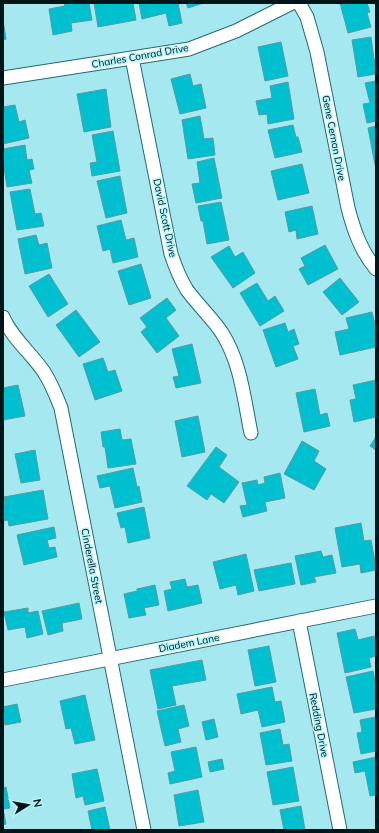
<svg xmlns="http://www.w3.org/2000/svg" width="379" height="833" font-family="Mulish,sans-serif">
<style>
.building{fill:#00c0cf;stroke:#589ba2}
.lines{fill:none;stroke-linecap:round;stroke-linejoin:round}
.minor-casing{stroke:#246a71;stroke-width:15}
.minor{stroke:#fff;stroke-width:13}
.labels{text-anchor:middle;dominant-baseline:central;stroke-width:3;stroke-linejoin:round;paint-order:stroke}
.street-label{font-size:10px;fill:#001518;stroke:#b1f6fd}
</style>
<rect width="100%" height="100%" fill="#a5e8f0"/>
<path class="building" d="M 64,3 L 89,3 L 92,20 L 71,23 L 72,31 L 53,35 L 49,9 L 65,6 Z
M 94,3 L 133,3 L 136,20 L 98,27 Z
M 139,3 L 178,3 L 182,23 L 169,26 L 166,13 L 142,19 Z
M 186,3 L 204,3 L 188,8 Z
M 340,3 L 367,3 L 370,12 L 367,13 L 371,27 L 348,33 Z
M 3,20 L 6,39 L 3,40 Z
M 371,37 L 374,59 L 376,59 L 376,74 L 358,77 L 352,40 Z
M 281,42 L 288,76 L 265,81 L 258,47 Z
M 190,74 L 193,86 L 201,84 L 206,108 L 180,114 L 171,79 Z
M 376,81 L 376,121 L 367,123 L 363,104 L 370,103 L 365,83 Z
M 288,82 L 294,119 L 268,124 L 267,114 L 259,115 L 256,101 L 272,98 L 270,86 Z
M 106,89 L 111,127 L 84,132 L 77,94 Z
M 15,105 L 19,122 L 25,120 L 29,138 L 3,144 L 3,107 Z
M 200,116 L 204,139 L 213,138 L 215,155 L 188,159 L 182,120 Z
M 293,125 L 296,137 L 298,137 L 302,152 L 275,158 L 268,130 Z
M 376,126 L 376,165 L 375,165 L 368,128 Z
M 113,131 L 120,171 L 92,176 L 90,163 L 97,162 L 92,135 Z
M 25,145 L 27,160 L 32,159 L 34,169 L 29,170 L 32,183 L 7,187 L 3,162 L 3,149 Z
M 214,158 L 222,198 L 196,203 L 192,184 L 200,183 L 197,162 Z
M 302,164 L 309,193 L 278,200 L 271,171 Z
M 120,176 L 127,213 L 106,218 L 97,181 Z
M 30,189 L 35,214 L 41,213 L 44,226 L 17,230 L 10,192 Z
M 221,202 L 229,240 L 207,244 L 203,221 L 201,221 L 198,206 Z
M 312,206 L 318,234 L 297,239 L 296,230 L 289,232 L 285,212 Z
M 121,220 L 126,240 L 134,238 L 138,257 L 113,263 L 110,249 L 103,251 L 97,226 Z
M 36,235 L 39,245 L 47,243 L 52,268 L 25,274 L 18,239 Z
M 325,245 L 338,269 L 308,285 L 299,269 L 305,266 L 301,258 Z
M 229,246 L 235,257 L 243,252 L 255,273 L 233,288 L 211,257 Z
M 141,264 L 151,298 L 129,305 L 118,271 Z
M 49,274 L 68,304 L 48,317 L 29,286 Z
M 340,278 L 359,302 L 342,315 L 323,292 Z
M 257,283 L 268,301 L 275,296 L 284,311 L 260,326 L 240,293 Z
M 167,298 L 176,310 L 166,318 L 179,336 L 157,353 L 141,332 L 147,327 L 140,318 Z
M 76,310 L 100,342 L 79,357 L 56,325 Z
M 372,312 L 376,328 L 376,347 L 340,355 L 335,332 L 349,329 L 346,318 Z
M 285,323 L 288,332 L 294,329 L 299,344 L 293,346 L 298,359 L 276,367 L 263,330 Z
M 192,344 L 201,383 L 176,388 L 173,377 L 179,376 L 172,349 Z
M 103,358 L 108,372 L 115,370 L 122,391 L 95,400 L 83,364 Z
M 376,380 L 376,417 L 354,422 L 350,400 L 356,399 L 353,385 Z
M 18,385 L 25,416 L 3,420 L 3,388 Z
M 315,389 L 320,415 L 327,413 L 330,426 L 304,432 L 296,393 Z
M 198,416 L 205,452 L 182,457 L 175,421 Z
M 120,429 L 122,440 L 131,439 L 136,464 L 108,468 L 105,447 L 103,447 L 101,432 Z
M 376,437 L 376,450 L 370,446 Z
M 302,441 L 319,451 L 314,461 L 326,469 L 314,490 L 284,474 Z
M 216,447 L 227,455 L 219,467 L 239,482 L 224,503 L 211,494 L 207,500 L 187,486 Z
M 35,450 L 40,480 L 21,483 L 15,454 Z
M 133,468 L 137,487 L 139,486 L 142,502 L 115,508 L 110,486 L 100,488 L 97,476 Z
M 280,473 L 285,498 L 265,502 L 267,511 L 243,517 L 240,506 L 247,505 L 242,483 L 257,480 L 258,485 L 265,483 L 264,477 Z
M 43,490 L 48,519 L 9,526 L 8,520 L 3,521 L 3,504 L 5,504 L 4,497 Z
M 144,507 L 150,538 L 128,543 L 125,527 L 121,528 L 117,513 Z
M 361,523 L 364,541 L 371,540 L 376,567 L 376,570 L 361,573 L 360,564 L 342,567 L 335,528 Z
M 54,527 L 56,538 L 47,540 L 49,548 L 55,547 L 57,557 L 24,565 L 17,535 Z
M 321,551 L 323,557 L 332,555 L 336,573 L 314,577 L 316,582 L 301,585 L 295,556 Z
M 246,554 L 254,591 L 238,595 L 236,585 L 220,589 L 213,562 Z
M 291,563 L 295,584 L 259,591 L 254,570 Z
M 185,579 L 187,587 L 198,585 L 202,603 L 168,611 L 164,591 L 172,589 L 170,582 Z
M 155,585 L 159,605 L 144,608 L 146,615 L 129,618 L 124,594 L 137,591 L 137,589 Z
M 79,603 L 82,619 L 62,623 L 63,631 L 48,635 L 42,611 Z
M 28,608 L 28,613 L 38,611 L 43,634 L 27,638 L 25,627 L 8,630 L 4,612 Z
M 355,629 L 358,640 L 374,636 L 376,645 L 376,656 L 369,658 L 371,667 L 345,673 L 337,633 Z
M 269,646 L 276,682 L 255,686 L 248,650 Z
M 202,660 L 206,680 L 172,686 L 176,705 L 158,709 L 150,670 Z
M 373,671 L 376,685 L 376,709 L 354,713 L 346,677 Z
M 272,687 L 275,702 L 281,701 L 285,722 L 262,727 L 258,710 L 241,714 L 237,694 Z
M 85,695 L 95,740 L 75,744 L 71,728 L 66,729 L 60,701 Z
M 17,704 L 21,722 L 5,725 L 3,716 L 3,707 Z
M 184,705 L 189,726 L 178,729 L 181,742 L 165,746 L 157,711 Z
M 376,717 L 376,751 L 361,754 L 357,733 L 362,732 L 360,720 Z
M 214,719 L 218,737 L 206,740 L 202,722 Z
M 280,729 L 283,745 L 289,744 L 292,761 L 266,765 L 260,733 Z
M 196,747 L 202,777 L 170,784 L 168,773 L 175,771 L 171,752 Z
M 376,757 L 376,795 L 370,796 L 365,771 L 355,773 L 353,762 Z
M 222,759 L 224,769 L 210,772 L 208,762 Z
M 293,767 L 299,801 L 273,805 L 267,772 Z
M 97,769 L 104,801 L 85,805 L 83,796 L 76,798 L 72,774 Z
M 6,787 L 10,808 L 3,809 L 6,824 L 3,825 L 3,788 Z
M 198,790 L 204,822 L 179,826 L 174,795 Z
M 301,806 L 305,830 L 284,830 L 280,810 Z
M 105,807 L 110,830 L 92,830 L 88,811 Z"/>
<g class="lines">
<g class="minor-casing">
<path id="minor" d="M 299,3 L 307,17 L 317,52 L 348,208 C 354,231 361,251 376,269
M 132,58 L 171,254 C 175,266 180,279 187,290 C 198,305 212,318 222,333 C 241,363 244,399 251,433
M 3,78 L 132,58 L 189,49 L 236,31 L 292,3
M 3,317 C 12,338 31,353 44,372 C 51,383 56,395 61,408 L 144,830
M 299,621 L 340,830
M 3,680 L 376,606"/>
</g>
<use href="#minor" class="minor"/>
</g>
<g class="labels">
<g class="street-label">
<text transform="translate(140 56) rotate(-10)">Charles Conrad Drive</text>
<text transform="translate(334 138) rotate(79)">Gene Cernan Drive</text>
<text transform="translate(165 218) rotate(78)">David Scott Drive</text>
<text transform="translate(92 566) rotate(79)">Cinderella Street</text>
<text transform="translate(189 643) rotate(-11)">Diadem Lane</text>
<text transform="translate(319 725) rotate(79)">Redding Drive</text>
</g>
</g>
<rect width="379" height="833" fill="none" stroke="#001518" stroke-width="8"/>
<g transform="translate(28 805) rotate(79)" stroke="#b1f6fd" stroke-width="3" paint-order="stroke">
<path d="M0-3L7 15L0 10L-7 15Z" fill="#001518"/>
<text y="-6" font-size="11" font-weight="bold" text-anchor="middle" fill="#001518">N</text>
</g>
</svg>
